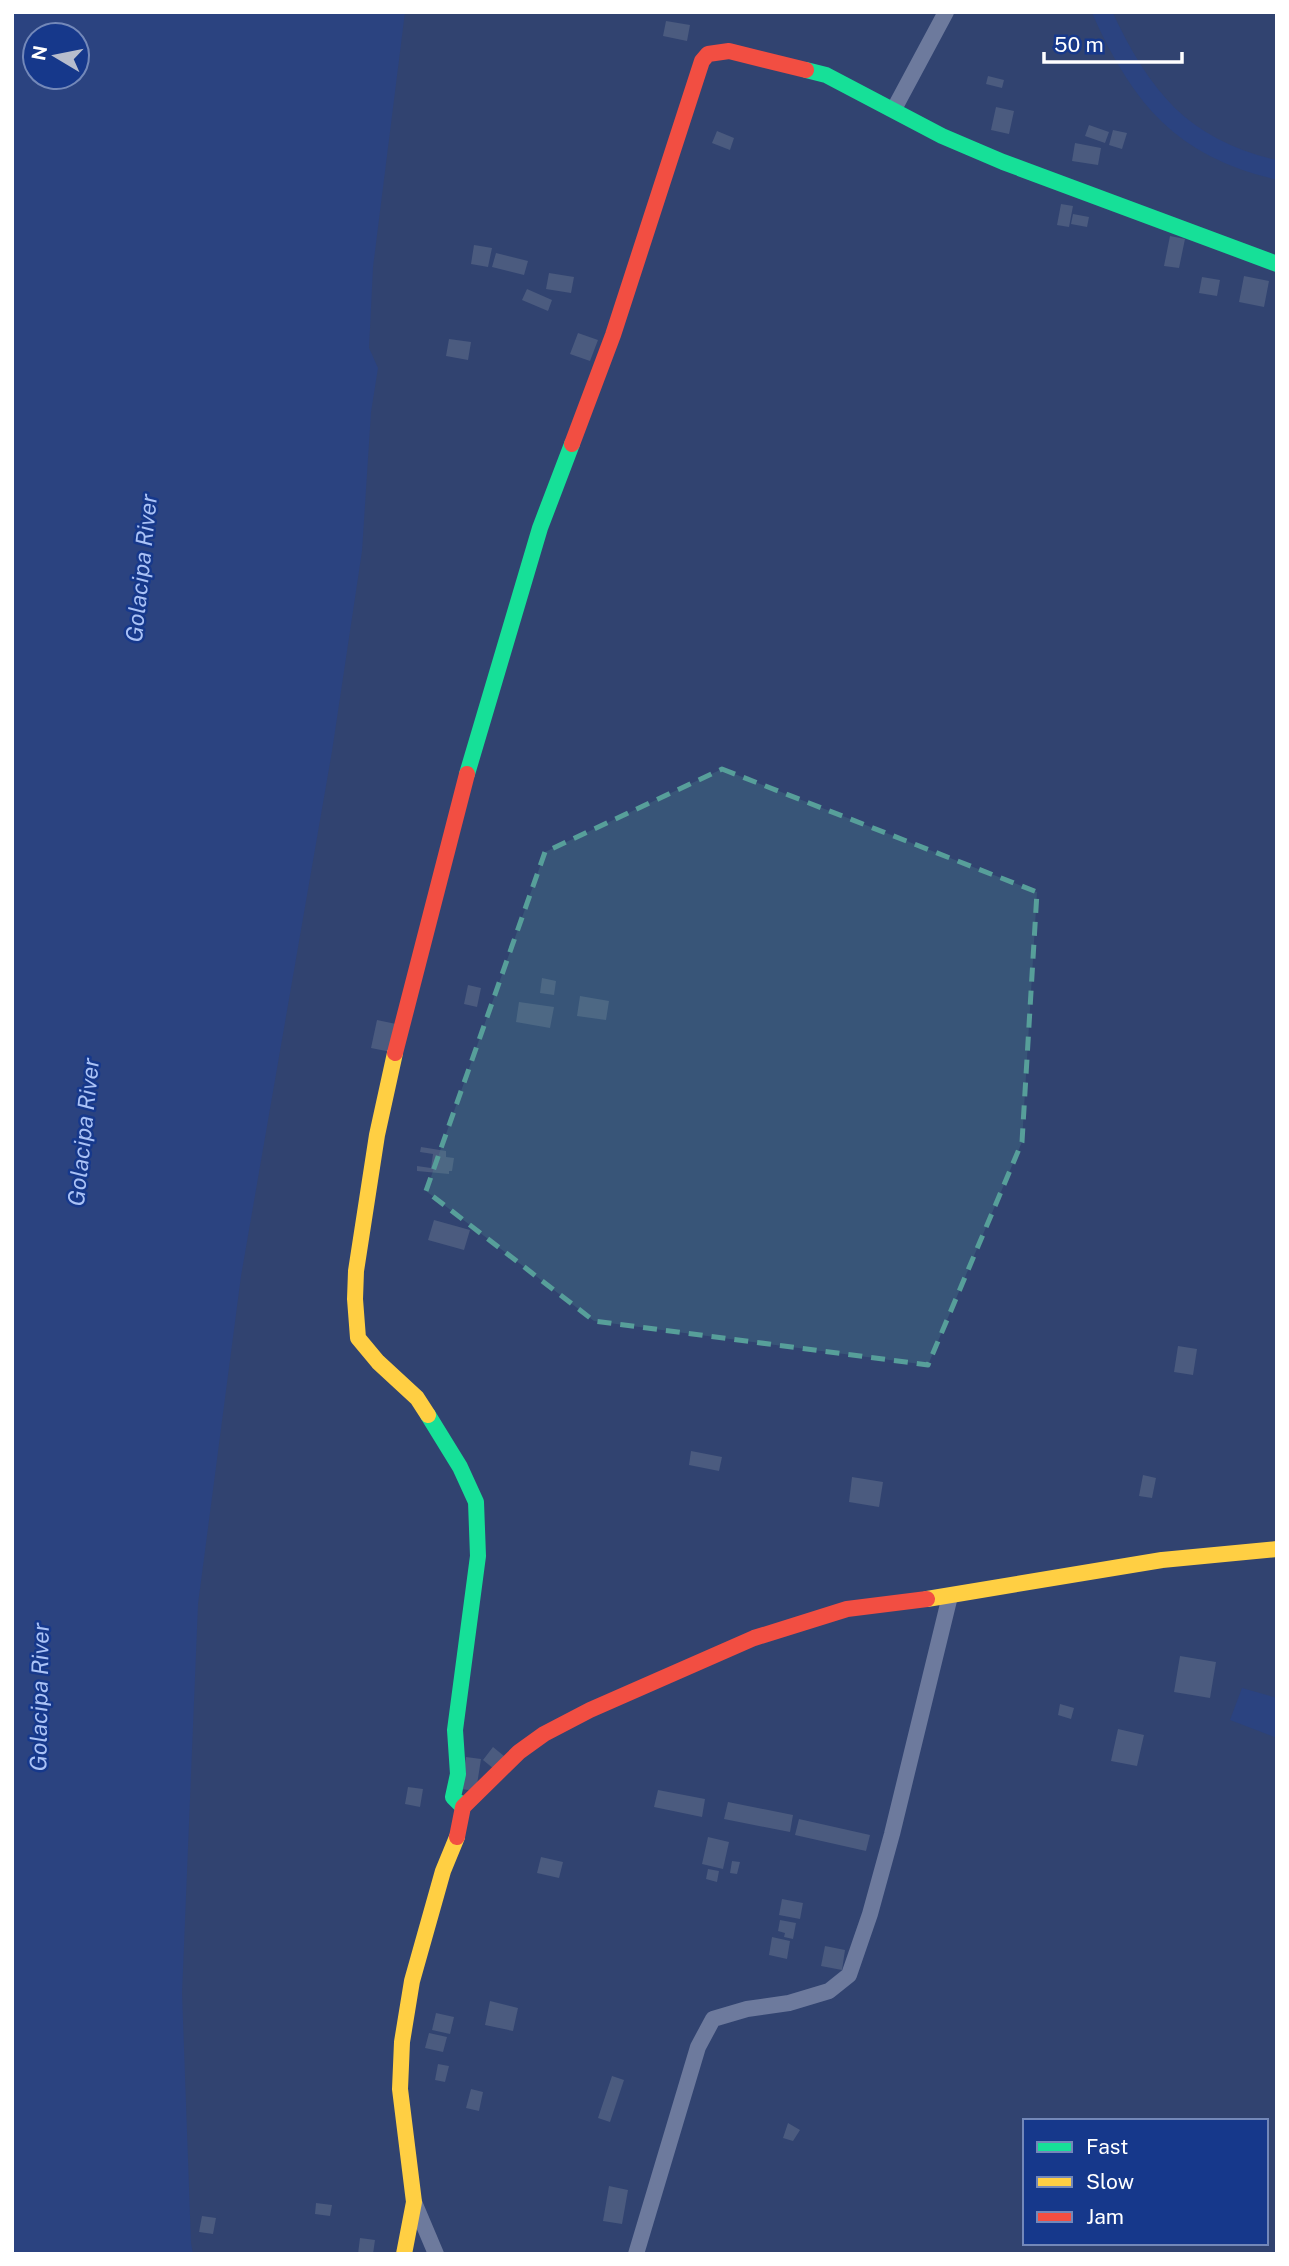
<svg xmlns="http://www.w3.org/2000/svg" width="1289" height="2266" font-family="'Public Sans',sans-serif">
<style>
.water{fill:#2b4380;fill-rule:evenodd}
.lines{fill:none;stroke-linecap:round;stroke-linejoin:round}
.canal{stroke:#2b4380;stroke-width:19}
.building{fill:#4b5b7f}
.street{stroke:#6d7a9d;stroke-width:16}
.fast{stroke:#16e098;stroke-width:16}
.slow{stroke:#ffcf43;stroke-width:16}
.jam{stroke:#f24e42;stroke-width:16}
.marked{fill:#579f9a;fill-opacity:0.2;stroke:#579f9a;stroke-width:5;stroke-dasharray:14 9;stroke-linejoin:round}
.labels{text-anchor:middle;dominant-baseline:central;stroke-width:5;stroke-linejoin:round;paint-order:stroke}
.water-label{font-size:23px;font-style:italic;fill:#aac2f6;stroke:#16388b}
</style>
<rect width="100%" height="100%" fill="#314370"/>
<path class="water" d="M 12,12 L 405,12 L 373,267 L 369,348 L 378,368 L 371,412 L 362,551 L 332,751 L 241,1276 L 198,1604 L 182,1993 L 191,2243 L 193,2254 L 12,2254 ZM 35,35 L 77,35 L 77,77 L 35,77 Z
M 1242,1688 L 1277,1698 L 1277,1738 L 1230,1720 Z"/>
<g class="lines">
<path class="canal" d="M 1102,12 C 1140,97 1183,149 1277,170"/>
</g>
<path class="building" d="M 666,21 L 690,25 L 687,41 L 663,36 Z
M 988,76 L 1004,80 L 1002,88 L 986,84 Z
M 996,107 L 1014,111 L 1009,134 L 991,130 Z
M 1089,125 L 1109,132 L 1105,143 L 1085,136 Z
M 1113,130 L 1127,133 L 1122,149 L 1109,145 Z
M 717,131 L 734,138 L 730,150 L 712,143 Z
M 1075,143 L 1101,148 L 1098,165 L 1072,161 Z
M 1061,204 L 1073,206 L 1069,227 L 1057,225 Z
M 1073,214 L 1089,217 L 1087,227 L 1071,224 Z
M 1170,236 L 1185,239 L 1179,268 L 1164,266 Z
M 474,245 L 492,248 L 488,267 L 471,264 Z
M 496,253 L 528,261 L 524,275 L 492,267 Z
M 549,273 L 574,277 L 571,293 L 546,289 Z
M 1244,276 L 1269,281 L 1264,307 L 1239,302 Z
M 1202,277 L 1220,280 L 1217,296 L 1199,293 Z
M 527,289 L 552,300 L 548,311 L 522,300 Z
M 578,333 L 598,340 L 590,361 L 570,354 Z
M 449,339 L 471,342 L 468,360 L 446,356 Z
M 542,978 L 556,981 L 554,995 L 540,993 Z
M 468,985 L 481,988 L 477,1007 L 464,1004 Z
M 580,996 L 609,1001 L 606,1020 L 577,1016 Z
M 519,1002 L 554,1007 L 550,1028 L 516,1022 Z
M 377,1020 L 396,1024 L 391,1052 L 371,1048 Z
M 421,1147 L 446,1151 L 446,1157 L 454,1158 L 452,1171 L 449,1171 L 449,1174 L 417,1171 L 417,1166 L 431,1168 L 433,1154 L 420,1152 Z
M 434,1220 L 470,1230 L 464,1250 L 428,1240 Z
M 1178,1346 L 1197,1349 L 1193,1375 L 1174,1372 Z
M 691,1451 L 722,1457 L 719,1471 L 689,1465 Z
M 1143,1475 L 1156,1478 L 1152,1498 L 1139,1496 Z
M 852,1477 L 883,1482 L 879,1507 L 849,1502 Z
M 1180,1656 L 1216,1662 L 1210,1698 L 1174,1692 Z
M 1060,1704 L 1074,1708 L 1071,1719 L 1058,1715 Z
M 1118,1729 L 1144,1735 L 1137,1766 L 1111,1761 Z
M 493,1747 L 504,1756 L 494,1769 L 483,1760 Z
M 466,1757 L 481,1759 L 476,1791 L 461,1789 Z
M 408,1787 L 423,1789 L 420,1807 L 405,1804 Z
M 658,1790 L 705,1799 L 702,1817 L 654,1807 Z
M 728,1802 L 793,1815 L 790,1832 L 724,1819 Z
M 799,1819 L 870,1835 L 866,1851 L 795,1835 Z
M 708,1837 L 729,1842 L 723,1869 L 702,1864 Z
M 541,1857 L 563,1862 L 559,1878 L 537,1873 Z
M 732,1861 L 740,1862 L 737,1874 L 730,1873 Z
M 708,1869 L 719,1871 L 717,1882 L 706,1879 Z
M 782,1899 L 803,1903 L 800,1919 L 779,1915 Z
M 780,1920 L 796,1923 L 793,1939 L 784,1937 L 785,1933 L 778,1931 Z
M 772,1937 L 790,1941 L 787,1959 L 769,1955 Z
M 825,1946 L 845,1950 L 842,1970 L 821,1966 Z
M 490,2001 L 518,2008 L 513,2031 L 485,2025 Z
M 436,2013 L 454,2017 L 450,2034 L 432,2030 Z
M 429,2033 L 447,2037 L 443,2052 L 425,2048 Z
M 438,2064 L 449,2066 L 445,2082 L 435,2080 Z
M 612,2076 L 624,2080 L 610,2122 L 598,2118 Z
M 471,2089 L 483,2092 L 479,2111 L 466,2108 Z
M 788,2123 L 800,2130 L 793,2141 L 783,2138 Z
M 609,2186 L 628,2190 L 622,2224 L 603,2221 Z
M 316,2203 L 332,2205 L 330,2216 L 315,2214 Z
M 202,2216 L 216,2218 L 213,2234 L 199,2232 Z
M 360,2238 L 375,2240 L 373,2254 L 358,2254 Z"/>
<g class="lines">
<path class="street" d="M 894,109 L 946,12
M 414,2202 L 436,2254
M 636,2254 L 698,2047 L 713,2019 L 747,2009 L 789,2003 L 829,1991 L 849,1975 L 870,1914 L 892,1834 L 950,1596"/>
<path class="fast" d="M 806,70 L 826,75 L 942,136 L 1003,162 L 1277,264
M 467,774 L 540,528 L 572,444
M 428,1415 L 460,1467 L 476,1502 L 478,1556 L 455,1730 L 458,1774 L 453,1797 L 463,1807"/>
<path class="slow" d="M 395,1053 L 377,1135 L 356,1271 L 355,1299 L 358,1338 L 378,1362 L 417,1398 L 428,1415
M 927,1599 L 1162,1560 L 1277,1549
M 404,2254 L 414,2202 L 400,2089 L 402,2042 L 412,1981 L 443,1871 L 457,1837"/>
<path class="jam" d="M 572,444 L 613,335 L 702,61 L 708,54 L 729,51 L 806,70
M 395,1053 L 467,774
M 457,1837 L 463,1807 L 519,1752 L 544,1734 L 590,1710 L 754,1638 L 847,1609 L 927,1599"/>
</g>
<path class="marked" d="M 722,769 L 1037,892 L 1022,1142 L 928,1365 L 594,1321 L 426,1191 L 545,852 Z"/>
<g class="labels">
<g class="water-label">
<text transform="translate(141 568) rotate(-84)">Golacipa River</text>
<text transform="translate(83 1132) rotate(-84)">Golacipa River</text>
<text transform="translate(39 1697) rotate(-89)">Golacipa River</text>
</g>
</g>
<rect width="1289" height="2266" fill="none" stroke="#ffffff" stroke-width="28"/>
<rect x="1023" y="2119" width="245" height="126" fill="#16388b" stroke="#7388b9" stroke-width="2"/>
<rect x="1037" y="2142" width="35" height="10" fill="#16e098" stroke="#7388b9" stroke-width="2"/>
<text x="1086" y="2154" font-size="21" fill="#ffffff">Fast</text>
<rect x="1037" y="2177" width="35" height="10" fill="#ffcf43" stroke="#7388b9" stroke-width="2"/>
<text x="1086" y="2189" font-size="21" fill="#ffffff">Slow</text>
<rect x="1037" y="2212" width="35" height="10" fill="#f24e42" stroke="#7388b9" stroke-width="2"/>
<text x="1086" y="2224" font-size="21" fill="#ffffff">Jam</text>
<g transform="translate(56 56) rotate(280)"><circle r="33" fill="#16388b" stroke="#7388b9" stroke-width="2"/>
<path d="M0-5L12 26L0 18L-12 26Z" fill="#b7bdcd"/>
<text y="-10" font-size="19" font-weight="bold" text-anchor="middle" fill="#ffffff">N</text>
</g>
<path d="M1044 52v10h138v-10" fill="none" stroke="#ffffff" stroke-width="3.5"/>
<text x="1054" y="52" font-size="21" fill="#ffffff" stroke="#16388b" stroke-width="5" paint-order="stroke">50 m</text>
</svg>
